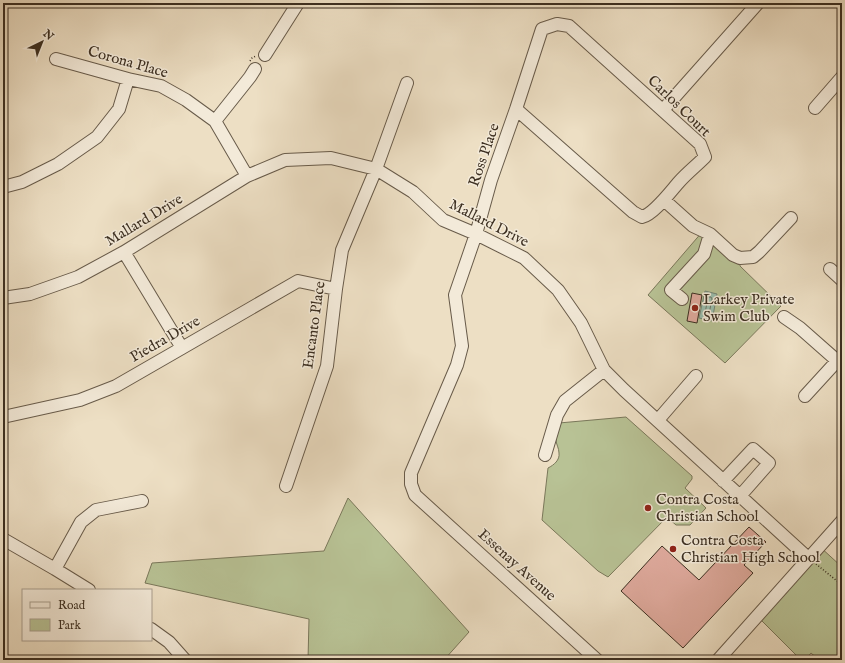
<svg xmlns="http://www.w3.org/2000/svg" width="845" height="663" font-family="'IM FELL English',serif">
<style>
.green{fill:#b8c295;stroke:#7a785b}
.water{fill:#9abdad;stroke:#748475}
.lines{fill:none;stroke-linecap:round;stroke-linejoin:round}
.shore{stroke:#6b7667;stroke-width:1}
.building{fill:#dea99c;stroke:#3c2f21}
.minor-casing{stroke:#685b4a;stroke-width:14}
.path{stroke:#3c2f21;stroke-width:1.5;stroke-dasharray:1 2;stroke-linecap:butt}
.minor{stroke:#f3ead9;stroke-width:12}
.poi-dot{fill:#8f2418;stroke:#f3ead9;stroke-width:1.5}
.labels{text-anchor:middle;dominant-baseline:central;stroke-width:3;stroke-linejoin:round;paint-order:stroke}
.street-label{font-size:15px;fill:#3c2f21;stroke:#f3ead9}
.poi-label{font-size:15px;fill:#3c2f21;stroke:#f3ead9;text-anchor:start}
</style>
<rect width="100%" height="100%" fill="#eddfc4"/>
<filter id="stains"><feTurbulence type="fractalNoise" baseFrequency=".005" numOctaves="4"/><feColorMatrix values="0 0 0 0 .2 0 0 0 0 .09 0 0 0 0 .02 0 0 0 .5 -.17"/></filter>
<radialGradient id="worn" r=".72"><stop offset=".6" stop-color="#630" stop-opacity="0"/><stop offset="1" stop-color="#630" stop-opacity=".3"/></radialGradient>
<path class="green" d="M 703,231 L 740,258 L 740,266 L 781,306 L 725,363 L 648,295 Z
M 626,417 L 692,476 L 692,479 L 685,488 L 706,508 L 690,525 L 676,525 L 667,517 L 608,577 L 598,571 L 542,520 L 548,468 C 554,465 560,460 559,453 C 559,448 556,444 556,440 C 556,434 558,429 559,423 Z
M 348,498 L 469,632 L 444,660 L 308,660 L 309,619 L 145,583 L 152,563 L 324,551 Z
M 819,546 L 842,567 L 842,660 L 819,660 L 811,653 L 805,660 L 801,660 L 757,616 Z"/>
<path class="water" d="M 705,291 L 717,294 L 712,321 L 699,318 Z"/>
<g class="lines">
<path class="shore" d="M 709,297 L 711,297 L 712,299 L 709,314 L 707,316 L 705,315 L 705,313 L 708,298 Z"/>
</g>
<path class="building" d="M 692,293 L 702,295 L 697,323 L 687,321 Z
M 749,527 L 766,542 L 744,565 L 753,573 L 683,648 L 621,591 L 662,546 L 699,580 Z"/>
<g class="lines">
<g class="minor-casing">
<path id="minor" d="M 265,55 L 298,3
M 56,59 L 128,79 L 161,86 L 186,100 L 215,121 L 247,176
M 815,108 L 842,77
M 516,109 L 633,212 L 642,217 C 654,214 671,191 679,182 C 687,173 696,166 705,157 L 700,144 L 569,26 L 557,24 L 542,29 L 516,109 L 491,180 L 476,234 L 455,295 L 462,346 L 457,365 L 411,473 L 411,484 L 415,495 L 597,660
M 663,110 L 758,3
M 215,121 L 250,77 L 255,69
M 3,187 L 22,182 L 58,164 L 97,137 L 119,109 L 128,79
M 664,200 L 693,226 L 710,234 L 733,255 L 740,258 L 753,257 L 759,252 L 791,218
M 124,252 L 182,348
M 830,269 L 842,280
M 3,298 L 30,294 L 78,277 L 124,252 L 247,176 L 285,160 L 331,158 L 376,169 L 413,192 L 443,220 L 476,234 L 524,258 L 558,290 L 581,323 L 604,370 L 624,390 L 808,558
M 682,299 L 671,290 L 704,254 L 710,234
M 784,317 L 800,328 L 842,365
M 805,396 L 837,361
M 3,417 L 80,400 L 116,386 L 182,348 L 298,281 L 336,289
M 658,420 L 696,376
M 545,455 L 557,415 L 565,401 L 604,370
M 723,481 L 753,449 L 769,463 L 740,496
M 286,486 L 327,366 L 336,289 L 342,250 L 376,169 L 407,83
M 3,539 L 55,569 L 89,590
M 55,569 L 81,522 L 96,510 L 142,501
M 151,629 L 169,642 L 185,660
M 718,660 L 842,521"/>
</g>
<path class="path" d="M 250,61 L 252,58 L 256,56
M 816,564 L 842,585"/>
<use href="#minor" class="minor"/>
</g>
<g class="poi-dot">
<circle cx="695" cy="308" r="4"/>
<circle cx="648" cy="508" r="4"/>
<circle cx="673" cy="549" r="4"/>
</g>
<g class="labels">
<g class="street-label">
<text transform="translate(128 62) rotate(16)">Corona Place</text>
<text transform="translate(679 106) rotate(44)">Carlos Court</text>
<text transform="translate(484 155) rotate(-71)">Ross Place</text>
<text transform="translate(144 220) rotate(-31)">Mallard Drive</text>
<text transform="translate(489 223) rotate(27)">Mallard Drive</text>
<text transform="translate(314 325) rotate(-82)">Encanto Place</text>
<text transform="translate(165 339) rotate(-30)">Piedra Drive</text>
<text transform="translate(517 565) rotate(42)">Essenay Avenue</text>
</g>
<g class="poi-label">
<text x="703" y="299">Larkey Private<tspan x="703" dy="17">Swim Club</tspan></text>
<text x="656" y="499">Contra Costa<tspan x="656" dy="17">Christian School</tspan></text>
<text x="681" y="540">Contra Costa<tspan x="681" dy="17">Christian High School</tspan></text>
</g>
</g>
<rect width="845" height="663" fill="none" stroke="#eddfc4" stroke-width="16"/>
<rect x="4" y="4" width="837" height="655" fill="none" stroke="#3c2f21" stroke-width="2"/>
<rect x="8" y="8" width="829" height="647" fill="none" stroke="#3c2f21"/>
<rect x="22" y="589" width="130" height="52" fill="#f3ead9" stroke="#aa9f8f"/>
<rect x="30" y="602" width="20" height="6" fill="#f3ead9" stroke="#aa9f8f"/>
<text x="58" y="609" font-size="12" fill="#3c2f21">Road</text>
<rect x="30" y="619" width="20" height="12" fill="#b8c295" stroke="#aa9f8f"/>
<text x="58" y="629" font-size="12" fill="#3c2f21">Park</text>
<g transform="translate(42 42) rotate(43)" stroke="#f3ead9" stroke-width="3" paint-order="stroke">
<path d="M0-3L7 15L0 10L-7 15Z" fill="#3c2f21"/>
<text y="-6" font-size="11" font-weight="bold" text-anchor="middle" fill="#3c2f21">N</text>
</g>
<rect width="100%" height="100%" filter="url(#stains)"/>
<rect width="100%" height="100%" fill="url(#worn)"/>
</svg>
